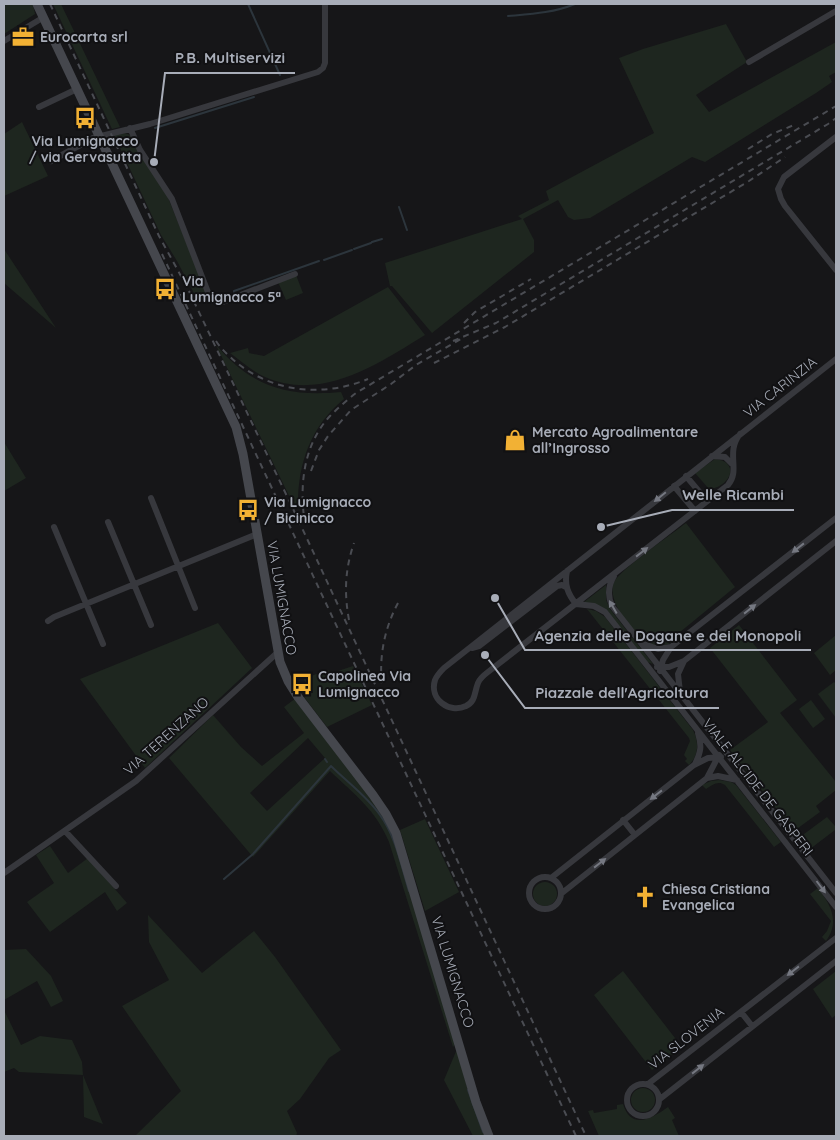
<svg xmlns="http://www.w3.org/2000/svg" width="840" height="1140" font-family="Quicksand,sans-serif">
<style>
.green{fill:#1e261f;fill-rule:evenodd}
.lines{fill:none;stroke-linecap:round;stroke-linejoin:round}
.stream{stroke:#2c353c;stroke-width:2}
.street{stroke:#37383d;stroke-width:6}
.secondary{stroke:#45474d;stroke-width:9}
.rail{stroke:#4a4c52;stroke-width:2;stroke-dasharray:6 5;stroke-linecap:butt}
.oneway{fill:#757881}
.labels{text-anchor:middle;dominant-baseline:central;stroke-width:4;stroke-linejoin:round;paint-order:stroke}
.poi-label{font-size:14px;font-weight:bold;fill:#a8adb8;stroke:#111113;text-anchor:start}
.street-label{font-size:14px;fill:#a8adb8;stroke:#111113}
.leader{fill:none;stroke:#a8adb8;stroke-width:2}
.callout-dot{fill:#a8adb8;stroke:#111113;stroke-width:2}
.callout-label{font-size:15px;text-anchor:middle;font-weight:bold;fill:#a8adb8;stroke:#111113;stroke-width:4;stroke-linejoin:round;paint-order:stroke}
</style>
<rect width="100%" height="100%" fill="#161618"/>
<path class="green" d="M 4,4 L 33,4 L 35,14 L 4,34 Z
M 53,4 L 61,4 L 120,127 L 112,129 Z
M 726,24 L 747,62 L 696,95 L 709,112 L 836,42 L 836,72 L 829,76 L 832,82 L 816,93 L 705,162 L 692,157 L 590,218 L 574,220 L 568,217 L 558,200 L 523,219 L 534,240 L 534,252 L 432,333 L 392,286 L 390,286 L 385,263 L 522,219 L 518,216 L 549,200 L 546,191 L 654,133 L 619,58 L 643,49 Z
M 22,122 L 48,176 L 4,196 L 4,134 Z
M 125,133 L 130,135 L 167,195 L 208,297 L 198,301 L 177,261 L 161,235 L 114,135 Z
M 4,249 L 56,328 L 4,283 Z
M 296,275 L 303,293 L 286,300 L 278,282 Z
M 388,287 L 425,335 C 378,364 322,402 265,377 C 252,371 242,362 230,353 L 248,348 L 249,353 L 264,356 Z
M 216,345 C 252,387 287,397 341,392 L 344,399 C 311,426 298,463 298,504 L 294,506 Z
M 4,442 L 26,478 L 4,491 Z
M 715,459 C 742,462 729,488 709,489 L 695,473 Z
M 686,523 L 735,587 L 674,637 L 677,640 C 670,644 662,647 654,645 C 637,641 605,601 614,582 C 621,569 672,534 686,523 Z
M 606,585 L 606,600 L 610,609 L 653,664 L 647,662 L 607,611 L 584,602 Z
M 587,609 L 596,611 L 605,617 L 693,730 C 699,742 699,755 689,765 L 685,761 L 687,759 L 684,755 L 690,741 L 689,738 Z
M 218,623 L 252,668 L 145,768 L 80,679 Z
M 739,625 L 797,700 L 780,713 L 836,782 L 836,790 L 816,806 L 820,812 L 794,831 L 730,750 L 768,722 L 710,648 Z
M 836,635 L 836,670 L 830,675 L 814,653 Z
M 353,666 L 372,705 L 327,727 L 304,697 L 310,692 L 304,679 L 326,670 L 335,672 Z
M 834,682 L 836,684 L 836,718 L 818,694 Z
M 296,698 L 383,815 L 393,832 L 456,1043 L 453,1047 L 389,842 C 375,809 355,795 330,771 L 253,857 L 169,758 L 213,715 L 241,747 L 262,766 L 304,733 L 284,707 ZM 308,738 L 325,758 L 267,811 L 250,793 Z
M 811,700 L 825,719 L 813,728 L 799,709 Z
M 719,780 L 731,782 L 736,785 L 781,842 L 774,847 L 725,785 C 718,780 712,785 706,789 L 702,785 L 711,781 Z
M 827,817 L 835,826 L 835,830 L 810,849 L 807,849 L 800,840 L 800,837 Z
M 425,819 L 459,892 L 425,911 L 400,830 Z
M 50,846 L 68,873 L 88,858 L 127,903 L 117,911 L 105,892 L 50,932 L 27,902 L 54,883 L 36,855 Z
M533 894a12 12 0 1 1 24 0a12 12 0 1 1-24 0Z
M 818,888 C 831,905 840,922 826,941 L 822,937 L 827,931 L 831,921 L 810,894 Z
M 148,915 L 202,973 L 254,931 L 275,957 L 341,1050 L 329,1058 L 300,1099 L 287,1111 L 297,1133 L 296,1136 L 135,1136 L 181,1091 L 122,1006 L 169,980 L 149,942 Z
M 26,949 L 51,976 L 63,1001 L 51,1007 L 37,981 L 4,1000 L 4,950 Z
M 623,971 L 682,1047 L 652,1070 L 594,995 Z
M 836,971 L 836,1015 L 832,1018 L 813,989 Z
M 4,1010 L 21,1045 L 40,1036 L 72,1040 L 82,1062 L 83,1075 L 103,1124 L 84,1117 L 83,1075 L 19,1072 L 14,1068 L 4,1072 Z
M 457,1049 L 470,1098 L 485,1136 L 473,1136 L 444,1080 Z
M631 1100a12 12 0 1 1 24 0a12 12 0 1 1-24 0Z
M 623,1104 C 631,1131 653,1118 668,1107 L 675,1118 L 672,1120 L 679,1136 L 599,1136 L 588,1111 L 593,1110 L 594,1113 L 617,1109 L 617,1105 Z"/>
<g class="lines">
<path class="stream" d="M 248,4 L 280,75
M 508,16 C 531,14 553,13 575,4
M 155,128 L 254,97
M 399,207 L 407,230
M 372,242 L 382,239
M 354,249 L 371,243
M 324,260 L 352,250
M 234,294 L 234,291 L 319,261
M 325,759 L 327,762
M 224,879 L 253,854 L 331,766 C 347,782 367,796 380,815 C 396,837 401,865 409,891
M 468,1090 L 483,1132"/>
<path class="street" d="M 4,41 L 44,17
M 749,62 L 836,11
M 39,107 L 77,89
M 130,128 L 140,150 L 172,199 L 211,300 L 220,303 L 295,274
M 836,137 L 784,177 L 778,189 L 781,199 L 785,206 L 836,270
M 51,161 L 93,138 L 150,124 L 318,72 L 323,68 L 325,63 L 325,4
M 740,434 C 725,453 741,470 728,485 L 488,672 C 484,675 480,678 478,683 C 474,693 476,701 466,706 C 449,714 429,699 435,680 C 437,675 441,671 444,668 L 836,359
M 712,456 L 725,457 L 732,464
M 686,476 L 707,501
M 674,486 L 695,511
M 151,498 L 195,608
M 108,522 L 151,625
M 54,527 L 103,644
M 567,571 C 564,585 568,594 576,604
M 614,576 C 608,586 607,595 612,606 L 836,893
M 576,604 L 594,606 L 605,612 L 836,907
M 48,621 L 54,617 L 257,534
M 641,643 L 658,649 L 671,647
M 472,648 L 479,646 L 557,586 L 562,585 L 566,587
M 657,667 L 669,667 L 684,661 L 836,541
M 660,671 L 663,660 L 671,647 L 836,518
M 680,692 L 678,674 L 684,661
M 695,764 C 701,752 702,746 698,733
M 707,778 L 718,776 L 737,780
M 623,820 L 635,835
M 65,831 L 116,886
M 4,873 L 136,781 L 277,653
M529 893a16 16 0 1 1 32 0a16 16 0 1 1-32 0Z
M 551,878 L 694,765 L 708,758 L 721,757
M 562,893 L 707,778 L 719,755
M 741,1012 L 752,1026
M627 1100a16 16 0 1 1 32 0a16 16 0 1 1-32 0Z
M 648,1084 L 836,938
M 660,1099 L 836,961"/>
<path class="secondary" d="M 37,4 L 236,427 L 243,454 L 280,662 L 288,681 L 298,697 L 373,795 L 386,814 L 396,833 L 476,1102 L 489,1136"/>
<path class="rail" d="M 50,4 L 159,236 L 187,287 L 295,513 L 586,1136
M 748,149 L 772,134 L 794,125
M 162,254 L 576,1136
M 464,323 L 475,312 L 531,279
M 216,341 C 221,349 230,357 237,363 C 275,393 324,397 368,379
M 453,341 L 496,323 L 828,124 L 836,118
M 434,363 L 505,327 L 749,181 L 785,157
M 311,471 L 319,450 L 328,436 L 351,410 L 391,384 L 416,365 L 461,339
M 305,524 C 299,487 303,445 330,416 C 338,408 347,400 356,393 L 836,106
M 349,620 C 344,593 345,569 354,543
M 383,694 C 378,662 383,631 398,603"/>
</g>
<defs><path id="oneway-solid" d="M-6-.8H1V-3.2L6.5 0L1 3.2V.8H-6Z" transform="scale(1.25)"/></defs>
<g class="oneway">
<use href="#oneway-solid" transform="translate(660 497) rotate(141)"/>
<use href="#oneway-solid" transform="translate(798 548) rotate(142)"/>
<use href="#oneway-solid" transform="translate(642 552) rotate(-38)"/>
<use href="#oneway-solid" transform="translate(613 607) rotate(-120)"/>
<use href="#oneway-solid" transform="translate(750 609) rotate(-38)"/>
<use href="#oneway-solid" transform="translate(656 795) rotate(142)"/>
<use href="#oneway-solid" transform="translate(600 863) rotate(-38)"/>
<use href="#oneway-solid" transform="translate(821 887) rotate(53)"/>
<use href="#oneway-solid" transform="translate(793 971) rotate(142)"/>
<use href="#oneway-solid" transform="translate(698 1069) rotate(-38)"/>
</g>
<defs>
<g id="office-bare" transform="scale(1.725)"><path d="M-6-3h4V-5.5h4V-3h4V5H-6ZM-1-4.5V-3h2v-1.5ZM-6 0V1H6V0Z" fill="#f2b134" stroke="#111113" stroke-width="2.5" paint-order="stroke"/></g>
<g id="bus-bare" transform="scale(1.725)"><path d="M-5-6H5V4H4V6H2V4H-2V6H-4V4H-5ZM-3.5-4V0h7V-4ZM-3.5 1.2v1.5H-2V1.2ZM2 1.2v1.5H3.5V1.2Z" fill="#f2b134" stroke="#111113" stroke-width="2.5" paint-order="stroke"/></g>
<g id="shop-bare" transform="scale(1.725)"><path d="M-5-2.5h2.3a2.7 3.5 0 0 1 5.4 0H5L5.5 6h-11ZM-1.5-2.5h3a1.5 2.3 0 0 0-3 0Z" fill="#f2b134" stroke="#111113" stroke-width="2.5" paint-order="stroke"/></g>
<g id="church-bare" transform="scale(1.725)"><path d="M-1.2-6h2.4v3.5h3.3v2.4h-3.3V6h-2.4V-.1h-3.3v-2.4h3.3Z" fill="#f2b134" stroke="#111113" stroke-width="2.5" paint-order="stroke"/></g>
</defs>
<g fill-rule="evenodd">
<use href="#office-bare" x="23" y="37"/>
<use href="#bus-bare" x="85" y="118"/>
<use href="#bus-bare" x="165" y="289"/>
<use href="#shop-bare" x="515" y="440"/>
<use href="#bus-bare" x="248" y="510"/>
<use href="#bus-bare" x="302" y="684"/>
<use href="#church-bare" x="645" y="897"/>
</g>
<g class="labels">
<g class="poi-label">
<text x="40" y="37">Eurocarta srl</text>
<text x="85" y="141" text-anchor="middle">Via Lumignacco<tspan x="85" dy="16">/ via Gervasutta</tspan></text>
<text x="182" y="281">Via<tspan x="182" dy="16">Lumignacco 5ª</tspan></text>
<text x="532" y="432">Mercato Agroalimentare<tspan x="532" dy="16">all’Ingrosso</tspan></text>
<text x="264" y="502">Via Lumignacco<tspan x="264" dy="16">/ Bicinicco</tspan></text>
<text x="318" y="676">Capolinea Via<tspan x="318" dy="16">Lumignacco</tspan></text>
<text x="662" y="889">Chiesa Cristiana<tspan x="662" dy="16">Evangelica</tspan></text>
</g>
<g class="street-label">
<text transform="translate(780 387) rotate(-38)">VIA CARINZIA</text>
<text transform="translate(282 598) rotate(80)">VIA LUMIGNACCO</text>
<text transform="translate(166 736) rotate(-42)">VIA TERENZANO</text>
<text transform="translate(758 787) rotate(52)">VIALE ALCIDE DE GASPERI</text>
<text transform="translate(453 972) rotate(73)">VIA LUMIGNACCO</text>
<text transform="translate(686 1038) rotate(-38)">VIA SLOVENIA</text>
</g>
</g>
<path class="leader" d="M154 162L165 73H295M601 527L672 510H794M495 598L525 650H811M485 655L525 708H719"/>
<g class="callout-dot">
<circle cx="154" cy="162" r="5"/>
<circle cx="601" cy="527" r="5"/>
<circle cx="495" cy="598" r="5"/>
<circle cx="485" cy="655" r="5"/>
</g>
<g class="callout-label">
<text x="230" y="63">P.B. Multiservizi</text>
<text x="733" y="500">Welle Ricambi</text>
<text x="668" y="641">Agenzia delle Dogane e dei Monopoli</text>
<text x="622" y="698">Piazzale dell'Agricoltura</text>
</g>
<rect width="840" height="1140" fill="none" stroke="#a8adb8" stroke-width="10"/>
</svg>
